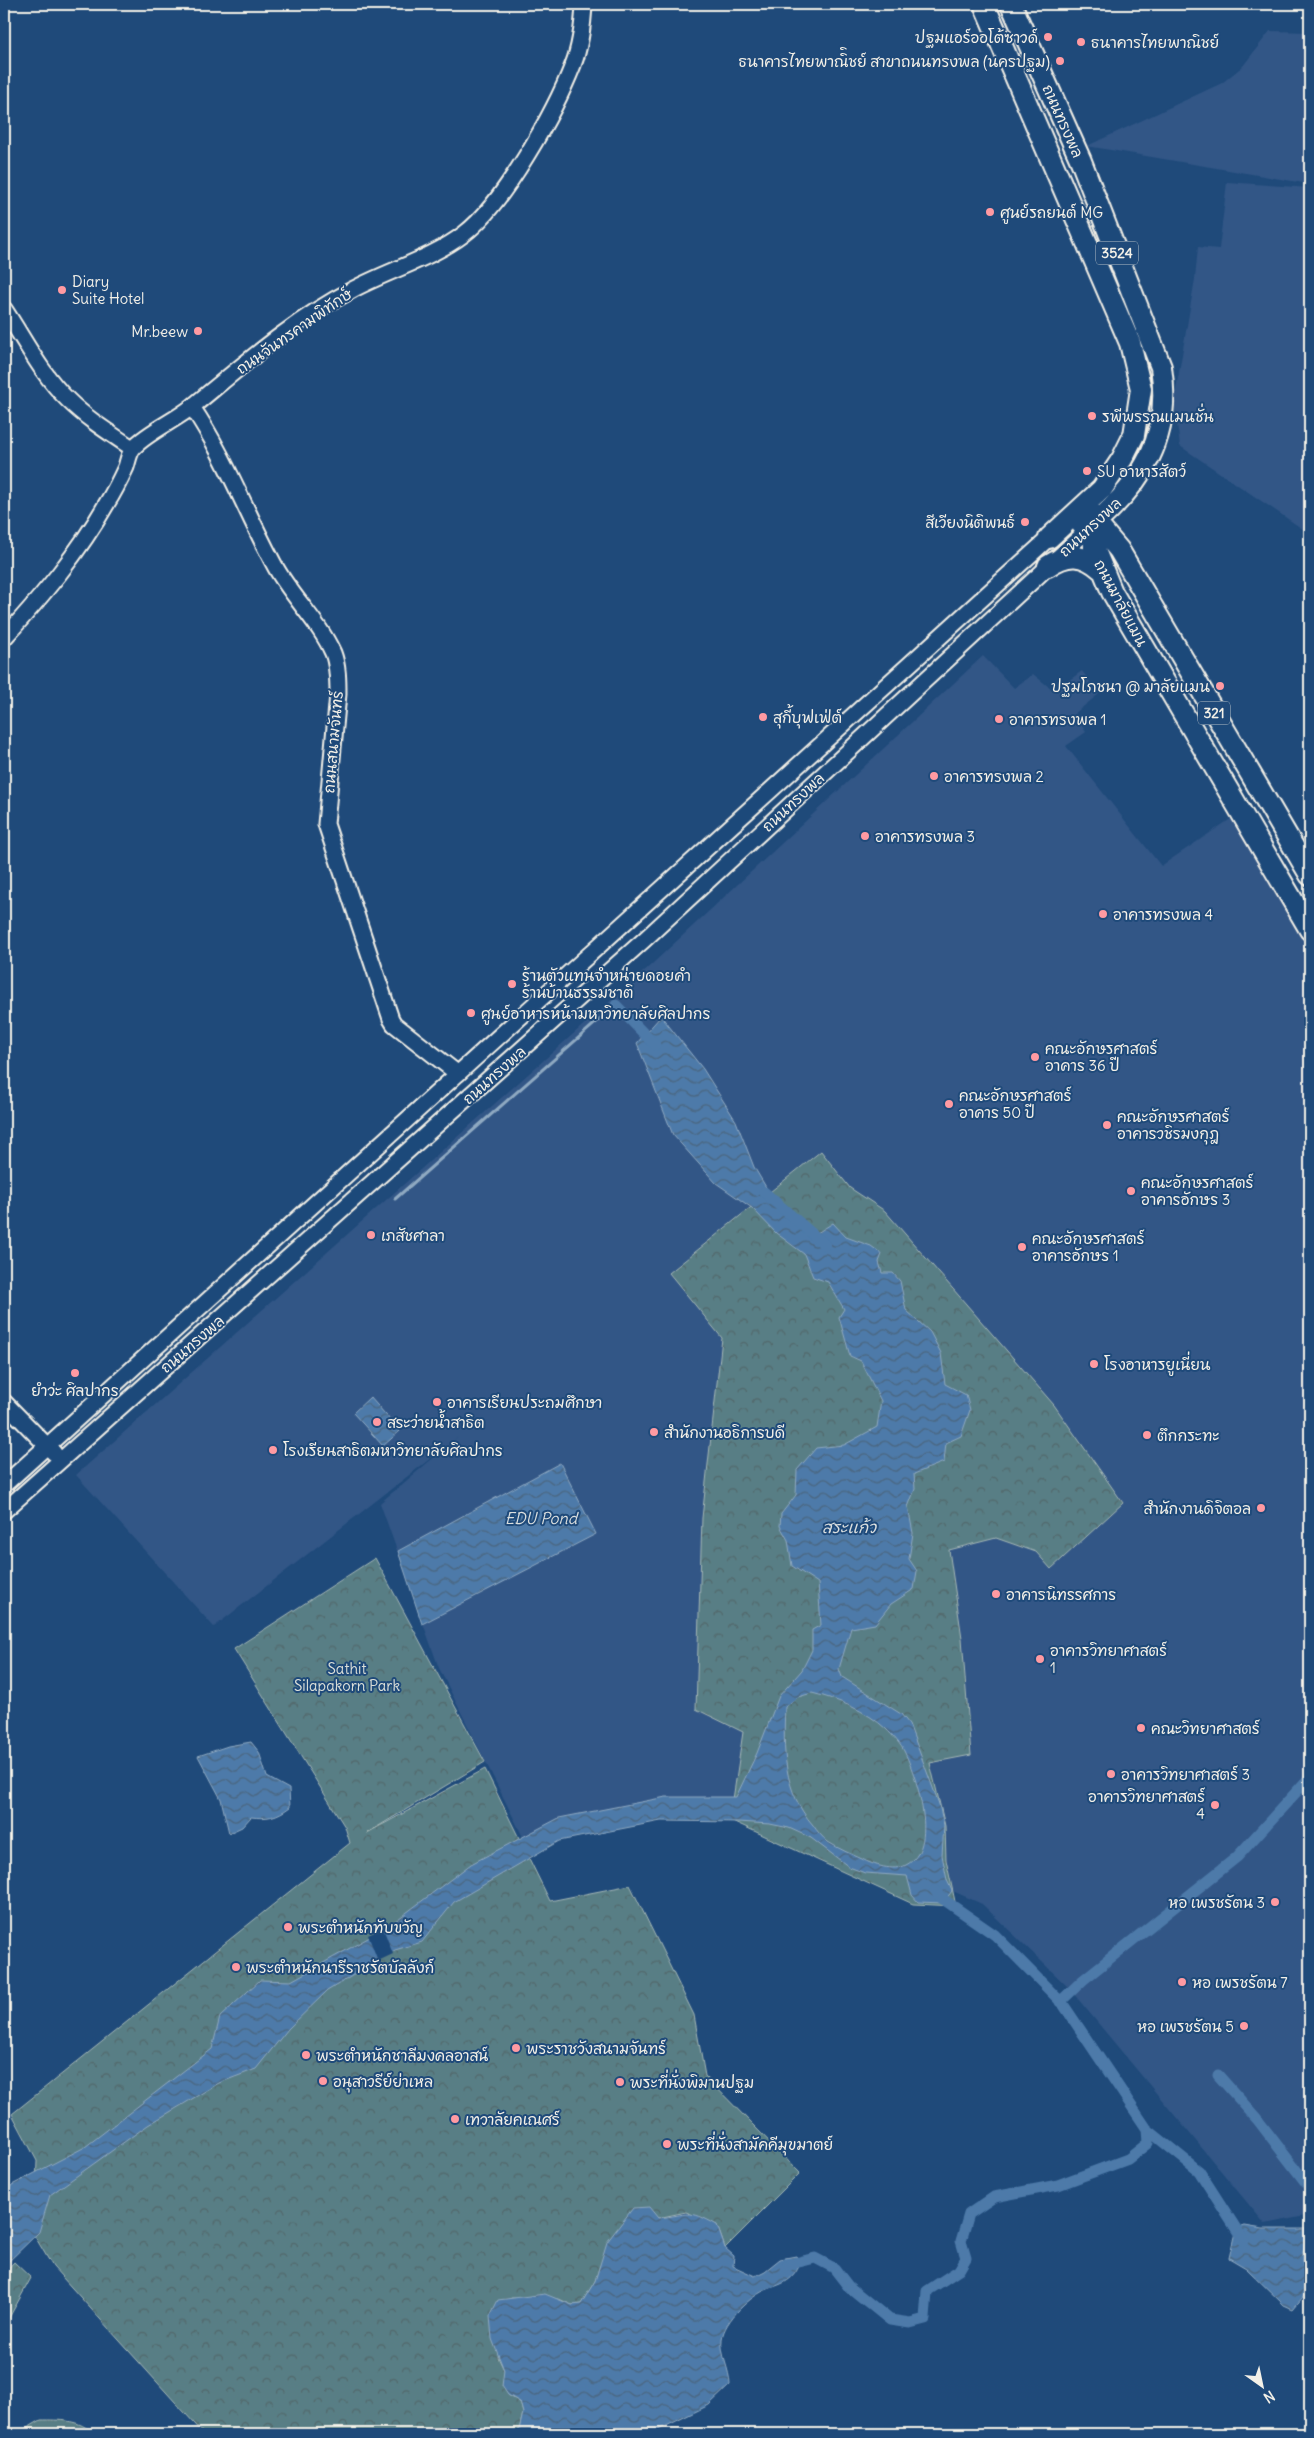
<svg xmlns="http://www.w3.org/2000/svg" width="1314" height="2438" font-family="Delius,'Playpen Sans Thai',sans-serif">
<style>
.built{fill:#325686}
.grass{fill:url(#grass-tufts);stroke:#a6b8b6}
.park{fill:url(#park-crowns);stroke:#a6b8b6}
.water{fill:url(#water-waves);stroke:#90aac2;fill-rule:evenodd}
.pier{fill:#1f4a7a}
.lines{fill:none;stroke-linecap:round;stroke-linejoin:round}
.stream{stroke:#90aac2;stroke-width:3}
.canal{stroke:#4d7aa9;stroke-width:11}
.secondary-casing{stroke:#f4f1e8;stroke-width:19}
.highway-casing{stroke:#f4f1e8;stroke-width:24}
.secondary{stroke:#1f4a7a;stroke-width:15}
.highway{stroke:#1f4a7a;stroke-width:20}
.poi-dot{fill:#ff9aa2;stroke:#1f4a7a;stroke-width:2}
.labels{text-anchor:middle;dominant-baseline:central;stroke-width:4;stroke-linejoin:round;paint-order:stroke}
.shield{fill:#1f4a7a;stroke:#b4bfc7;stroke-width:1}
.shield-label{font-size:14px;font-weight:bold;fill:#f4f1e8}
.poi-label{font-size:15px;fill:#f4f1e8;stroke:#1f4a7a;text-anchor:start}
.street-label{font-size:15px;fill:#f4f1e8;stroke:#1f4a7a}
.park-label{font-size:15px;fill:#dde0d9;stroke:#1f4a7a}
.water-label{font-size:16px;font-style:italic;fill:#dbdfdf;stroke:#1f4a7a}
</style>
<defs>
<pattern id="grass-tufts" width="24" height="20" patternUnits="userSpaceOnUse" patternTransform="scale(1.25)"><rect width="24" height="20" fill="#587e85"/><path d="M3 7l-1-3M5 7V3M7 7l1-3M15 17l-1-3M17 17v-4M19 17l1-3" fill="none" stroke="#516669"/></pattern>
<pattern id="park-crowns" width="20" height="18" patternUnits="userSpaceOnUse" patternTransform="scale(1.25)"><rect width="20" height="18" fill="#587e85"/><path d="M2 6a3 3 0 1 1 6 0M12 15a3 3 0 1 1 6 0" fill="none" stroke="#516669"/></pattern>
<pattern id="water-waves" width="16" height="10" patternUnits="userSpaceOnUse" patternTransform="scale(1.25)"><rect width="16" height="10" fill="#4d7aa9"/><path d="M0 5q4-4 8 0t8 0" fill="none" stroke="#4b647c"/></pattern>
</defs>
<rect width="100%" height="100%" fill="#1f4a7a"/>
<filter id="ink" filterUnits="userSpaceOnUse"><feTurbulence type="fractalNoise" baseFrequency=".02" numOctaves="2"/><feDisplacementMap in="SourceGraphic" scale="10" xChannelSelector="R" yChannelSelector="G"/><feConvolveMatrix kernelMatrix="1 2 1 2 8 2 1 2 1" color-interpolation-filters="sRGB"/></filter>
<g filter="url(#ink)">
<path class="built" d="M 1270,31 L 1310,32 L 1310,184 L 1087,146 L 1222,83 L 1243,66 Z
M 1227,182 L 1310,188 L 1310,534 L 1180,446 L 1174,401 L 1195,279 L 1198,247 L 1219,249 Z
M 983,656 L 1014,688 L 1033,674 L 1054,691 L 1082,671 L 1099,694 L 1074,714 L 1086,732 L 1066,746 L 1161,866 L 1232,818 L 1310,950 L 1310,2215 L 1265,2224 L 1068,1987 L 982,1904 L 777,1813 L 690,1803 L 525,1841 L 439,1668 L 380,1503 L 458,1437 L 214,1627 L 76,1475 L 651,965 Z"/>
<path class="grass" d="M 41,2420 C 58,2420 81,2419 93,2434 L 17,2434 Z"/>
<path class="park" d="M 821,1151 L 850,1188 L 885,1211 L 1054,1405 L 1123,1503 L 1051,1569 L 1036,1552 L 996,1538 L 949,1550 L 962,1638 L 971,1755 L 930,1763 L 945,1826 L 946,1860 L 956,1906 L 913,1904 L 730,1820 L 743,1732 L 696,1709 L 702,1518 L 722,1338 L 669,1273 Z
M 375,1558 L 485,1762 L 367,1833 L 485,1769 L 550,1901 L 630,1885 L 694,2015 L 705,2076 L 800,2173 L 725,2248 L 717,2225 L 686,2212 L 658,2218 L 600,2265 L 595,2281 L 581,2304 L 572,2305 L 559,2299 L 511,2298 L 498,2357 L 504,2370 L 508,2395 L 520,2402 L 523,2413 L 518,2434 L 204,2434 L 53,2267 L 34,2235 L 37,2161 L 12,2114 L 350,1843 L 345,1827 L 234,1649 Z
M 14,2262 L 31,2278 L 4,2327 L 4,2273 Z"/>
<path class="water" d="M 661,1016 L 703,1069 L 736,1121 L 754,1167 L 773,1199 L 814,1235 L 833,1223 L 846,1237 L 871,1246 L 882,1254 L 879,1262 L 882,1273 L 893,1273 L 900,1281 L 906,1310 L 930,1332 L 941,1353 L 945,1384 L 966,1395 L 970,1410 L 961,1436 L 946,1443 L 944,1462 L 914,1474 L 915,1489 L 908,1507 L 913,1533 L 909,1559 L 917,1571 L 914,1589 L 891,1604 L 875,1624 L 851,1628 L 839,1669 L 842,1677 L 901,1714 L 909,1724 L 939,1804 L 944,1825 L 942,1855 L 947,1880 L 952,1891 L 943,1903 L 918,1902 L 912,1895 L 907,1876 L 865,1873 L 849,1867 L 811,1838 L 789,1828 L 770,1824 L 738,1822 L 661,1821 L 559,1841 L 454,1902 L 422,1942 L 395,1950 L 327,1991 L 288,2029 L 256,2069 L 219,2083 L 148,2125 L 50,2195 L 39,2232 L 4,2266 L 4,2195 L 12,2185 L 85,2147 L 212,2049 L 220,2017 L 260,1980 L 291,1981 L 386,1928 L 471,1864 L 559,1818 L 666,1797 L 736,1797 L 757,1753 L 779,1696 L 802,1670 L 812,1650 L 812,1630 L 821,1625 L 818,1583 L 792,1566 L 788,1540 L 780,1526 L 781,1514 L 796,1495 L 797,1470 L 816,1448 L 844,1445 L 877,1427 L 881,1401 L 861,1361 L 850,1356 L 839,1317 L 844,1309 L 828,1282 L 813,1277 L 804,1254 L 776,1233 L 752,1208 L 716,1183 L 673,1135 L 637,1043 ZM 812,1693 C 837,1699 867,1711 886,1729 C 893,1736 901,1744 905,1753 C 917,1778 940,1848 906,1865 C 894,1872 873,1865 862,1859 C 851,1854 839,1849 828,1842 C 822,1837 817,1831 813,1825 C 783,1791 783,1750 785,1707 L 798,1697 Z
M 370,1397 L 400,1431 L 383,1446 L 353,1413 Z
M 560,1463 L 596,1534 L 422,1624 L 398,1551 Z
M 251,1742 L 259,1752 L 267,1777 L 289,1789 L 290,1807 C 277,1817 267,1819 251,1817 L 242,1827 L 229,1833 L 221,1799 L 198,1756 L 228,1746 Z
M 649,2207 L 658,2218 C 689,2215 687,2208 717,2225 L 725,2248 L 734,2256 L 733,2266 L 755,2276 L 765,2271 L 780,2259 L 796,2256 L 800,2264 C 793,2281 784,2283 768,2289 C 751,2295 724,2321 722,2339 C 720,2354 730,2370 730,2385 L 709,2405 L 650,2434 L 518,2434 L 523,2413 L 520,2402 L 508,2395 L 502,2386 L 504,2370 L 492,2339 L 490,2316 L 498,2300 L 545,2294 L 572,2305 L 581,2304 L 595,2281 L 607,2242 L 633,2208 Z
M 1245,2226 L 1263,2229 L 1310,2229 L 1303,2252 L 1303,2265 L 1309,2275 L 1308,2291 L 1293,2309 L 1284,2305 L 1246,2268 L 1229,2258 L 1236,2228 Z"/>
<path class="pier" d="M 383,1928 L 393,1954 L 378,1961 L 368,1935 Z"/>
<g class="lines">
<path class="stream" d="M 395,1199 L 616,1005"/>
<path class="canal" d="M 616,1005 L 655,1045
M 764,1192 L 825,1245
M 1060,2002 L 1083,1980 L 1237,1857 L 1310,1777
M 1218,2075 L 1257,2119 L 1310,2188
M 1147,2129 L 1199,2171 L 1244,2241
M 786,2267 L 791,2264 L 815,2258 L 834,2268 L 848,2286 L 890,2320 L 910,2323 L 925,2319 L 927,2291 L 959,2270 L 966,2258 L 961,2241 L 969,2214 L 994,2197 L 1058,2185 L 1128,2159 L 1148,2143 L 1147,2129 L 1063,2004 L 995,1935 L 940,1897 L 935,1890"/>
<g class="secondary-casing">
<path id="secondary" d="M 4,309 C 24,339 41,374 68,400 C 87,419 110,433 132,448
M 192,407 C 226,457 247,515 276,568 C 293,598 319,622 333,653 C 338,666 338,681 338,694 L 326,824 L 391,1019 L 394,1024 L 458,1074
M 4,638 C 43,595 78,554 107,503 C 114,492 120,480 126,467 C 128,461 129,452 134,447 C 148,432 176,420 193,406 C 243,365 294,320 352,290 C 389,270 431,259 464,234 C 503,205 555,111 573,65 C 581,45 583,25 584,4
M 4,1402 L 54,1453
M 4,1485 L 1049,538
M 4,1511 L 644,940 L 1092,526"/>
</g>
<g class="highway-casing">
<path id="highway" d="M 984,4 L 1130,343 L 1141,389 L 1134,435 L 1122,459 L 1102,489 L 1049,538
M 1011,4 L 1081,161 L 1161,367 C 1172,437 1143,482 1092,526
M 1093,514 L 1094,548 L 1112,592 L 1310,930
M 1082,525 L 1102,530 L 1119,550 L 1310,875
M 1048,566 C 1068,553 1082,553 1101,569"/>
</g>
<use href="#secondary" class="secondary"/>
<use href="#highway" class="highway"/>
</g>
</g>
<g class="poi-dot">
<circle cx="1048" cy="37" r="5"/>
<circle cx="1081" cy="42" r="5"/>
<circle cx="1060" cy="61" r="5"/>
<circle cx="990" cy="212" r="5"/>
<circle cx="62" cy="290" r="5"/>
<circle cx="198" cy="331" r="5"/>
<circle cx="1092" cy="416" r="5"/>
<circle cx="1087" cy="471" r="5"/>
<circle cx="1025" cy="522" r="5"/>
<circle cx="1220" cy="686" r="5"/>
<circle cx="763" cy="717" r="5"/>
<circle cx="999" cy="719" r="5"/>
<circle cx="934" cy="776" r="5"/>
<circle cx="865" cy="836" r="5"/>
<circle cx="1103" cy="914" r="5"/>
<circle cx="512" cy="984" r="5"/>
<circle cx="471" cy="1013" r="5"/>
<circle cx="1035" cy="1057" r="5"/>
<circle cx="949" cy="1104" r="5"/>
<circle cx="1107" cy="1125" r="5"/>
<circle cx="1131" cy="1191" r="5"/>
<circle cx="371" cy="1235" r="5"/>
<circle cx="1022" cy="1247" r="5"/>
<circle cx="1094" cy="1364" r="5"/>
<circle cx="75" cy="1373" r="5"/>
<circle cx="437" cy="1402" r="5"/>
<circle cx="377" cy="1422" r="5"/>
<circle cx="654" cy="1432" r="5"/>
<circle cx="1147" cy="1435" r="5"/>
<circle cx="273" cy="1450" r="5"/>
<circle cx="1261" cy="1508" r="5"/>
<circle cx="996" cy="1594" r="5"/>
<circle cx="1040" cy="1659" r="5"/>
<circle cx="1141" cy="1728" r="5"/>
<circle cx="1111" cy="1774" r="5"/>
<circle cx="1215" cy="1805" r="5"/>
<circle cx="1275" cy="1902" r="5"/>
<circle cx="288" cy="1927" r="5"/>
<circle cx="236" cy="1967" r="5"/>
<circle cx="1182" cy="1982" r="5"/>
<circle cx="1244" cy="2026" r="5"/>
<circle cx="516" cy="2048" r="5"/>
<circle cx="306" cy="2055" r="5"/>
<circle cx="323" cy="2081" r="5"/>
<circle cx="620" cy="2082" r="5"/>
<circle cx="455" cy="2119" r="5"/>
<circle cx="667" cy="2144" r="5"/>
</g>
<g class="labels">
<g class="shield">
<rect x="1096" y="241.5" width="42" height="23" rx="4"/>
<rect x="1198" y="701.5" width="32" height="23" rx="4"/>
</g>
<g class="shield-label">
<text x="1117" y="253">3524</text>
<text x="1214" y="713">321</text>
</g>
<g class="poi-label">
<text x="1038" y="37" text-anchor="end">ปฐมแอร์ออโต้ซาวด์</text>
<text x="1091" y="42">ธนาคารไทยพาณิชย์</text>
<text x="1050" y="61" text-anchor="end">ธนาคารไทยพาณิิชย์ สาขาถนนทรงพล (นครปฐม)</text>
<text x="1000" y="212">ศูนย์รถยนต์ MG</text>
<text x="72" y="281">Diary<tspan x="72" dy="17">Suite Hotel</tspan></text>
<text x="188" y="331" text-anchor="end">Mr.beew</text>
<text x="1102" y="416">รพีพรรณแมนชั่น</text>
<text x="1097" y="471">SU อาหารสัตว์</text>
<text x="1015" y="522" text-anchor="end">สีเวียงนิติพนธ์</text>
<text x="1210" y="686" text-anchor="end">ปฐมโภชนา @ มาลัยแมน</text>
<text x="773" y="717">สุกี้บุฟเฟ่ต์</text>
<text x="1009" y="719">อาคารทรงพล 1</text>
<text x="944" y="776">อาคารทรงพล 2</text>
<text x="875" y="836">อาคารทรงพล 3</text>
<text x="1113" y="914">อาคารทรงพล 4</text>
<text x="522" y="975">ร้านตัวแทนจำหน่ายดอยคำ<tspan x="522" dy="17">ร้านบ้านธรรมชาติ</tspan></text>
<text x="481" y="1013">ศูนย์อาหารหน้ามหาวิทยาลัยศิลปากร</text>
<text x="1045" y="1048">คณะอักษรศาสตร์<tspan x="1045" dy="17">อาคาร 36 ปี</tspan></text>
<text x="959" y="1095">คณะอักษรศาสตร์<tspan x="959" dy="17">อาคาร 50 ปี</tspan></text>
<text x="1117" y="1116">คณะอักษรศาสตร์<tspan x="1117" dy="17">อาคารวชิรมงกุฎ</tspan></text>
<text x="1141" y="1182">คณะอักษรศาสตร์<tspan x="1141" dy="17">อาคารอักษร 3</tspan></text>
<text x="381" y="1235">เภสัชศาลา</text>
<text x="1032" y="1238">คณะอักษรศาสตร์<tspan x="1032" dy="17">อาคารอักษร 1</tspan></text>
<text x="1104" y="1364">โรงอาหารยูเนี่ยน</text>
<text x="75" y="1390" text-anchor="middle">ยำว่ะ ศิลปากร</text>
<text x="447" y="1402">อาคารเรียนประถมศึกษา</text>
<text x="387" y="1422">สระว่ายนำ้สาธิต</text>
<text x="664" y="1432">สำนักงานอธิการบดี</text>
<text x="1157" y="1435">ตึกกระทะ</text>
<text x="283" y="1450">โรงเรียนสาธิตมหาวิทยาลัยศิลปากร</text>
<text x="1251" y="1508" text-anchor="end">สำนักงานดิจิตอล</text>
<text x="1006" y="1594">อาคารนิทรรศการ</text>
<text x="1050" y="1650">อาคารวิทยาศาสตร์<tspan x="1050" dy="17">1</tspan></text>
<text x="1151" y="1728">คณะวิทยาศาสตร์</text>
<text x="1121" y="1774">อาคารวิทยาศาสตร์ 3</text>
<text x="1205" y="1796" text-anchor="end">อาคารวิทยาศาสตร์<tspan x="1205" dy="17">4</tspan></text>
<text x="1265" y="1902" text-anchor="end">หอ เพรชรัตน 3</text>
<text x="298" y="1927">พระตำหนักทับขวัญ</text>
<text x="246" y="1967">พระตำหนักนารีราชรัตบัลลังก์</text>
<text x="1192" y="1982">หอ เพรชรัตน 7</text>
<text x="1234" y="2026" text-anchor="end">หอ เพรชรัตน 5</text>
<text x="526" y="2048">พระราชวังสนามจันทร์</text>
<text x="316" y="2055">พระตำหนักชาลีมงคลอาสน์</text>
<text x="333" y="2081">อนุสาวรีย์ย่าเหล</text>
<text x="630" y="2082">พระที่นั่งพิมานปฐม</text>
<text x="465" y="2119">เทวาลัยคเณศร์</text>
<text x="677" y="2144">พระที่นั่งสามัคคีมุขมาตย์</text>
</g>
<g class="street-label">
<text transform="translate(1063 121) rotate(66)">ถนนทรงพล</text>
<text transform="translate(294 331) rotate(-35)">ถนนจันทรคามพิทักษ์</text>
<text transform="translate(1090 527) rotate(-43)">ถนนทรงพล</text>
<text transform="translate(1121 603) rotate(62)">ถนนมาลัยแมน</text>
<text transform="translate(333 742) rotate(-85)">ถนนสนามจันทร์</text>
<text transform="translate(793 802) rotate(-43)">ถนนทรงพล</text>
<text transform="translate(494 1075) rotate(-42)">ถนนทรงพล</text>
<text transform="translate(192 1344) rotate(-41)">ถนนทรงพล</text>
</g>
<g class="park-label">
<text x="347" y="1668">Sathit<tspan x="347" dy="17">Silapakorn Park</tspan></text>
</g>
<g class="water-label">
<text x="541" y="1518">EDU Pond</text>
<text x="849" y="1527">สระแก้ว</text>
</g>
</g>
<rect width="1314" height="2438" fill="none" stroke="#1f4a7a" stroke-width="20"/>
<rect x="10" y="10" width="1294" height="2418" fill="none" stroke="#f4f1e8" stroke-width="2" filter="url(#ink)"/>
<g transform="translate(1262 2386) rotate(147)" stroke="#1f4a7a" stroke-width="4" paint-order="stroke">
<path d="M0-4L9 19L0 12L-9 19Z" fill="#f4f1e8"/>
<text y="-8" font-size="14" font-weight="bold" text-anchor="middle" fill="#f4f1e8">N</text>
</g>
</svg>
